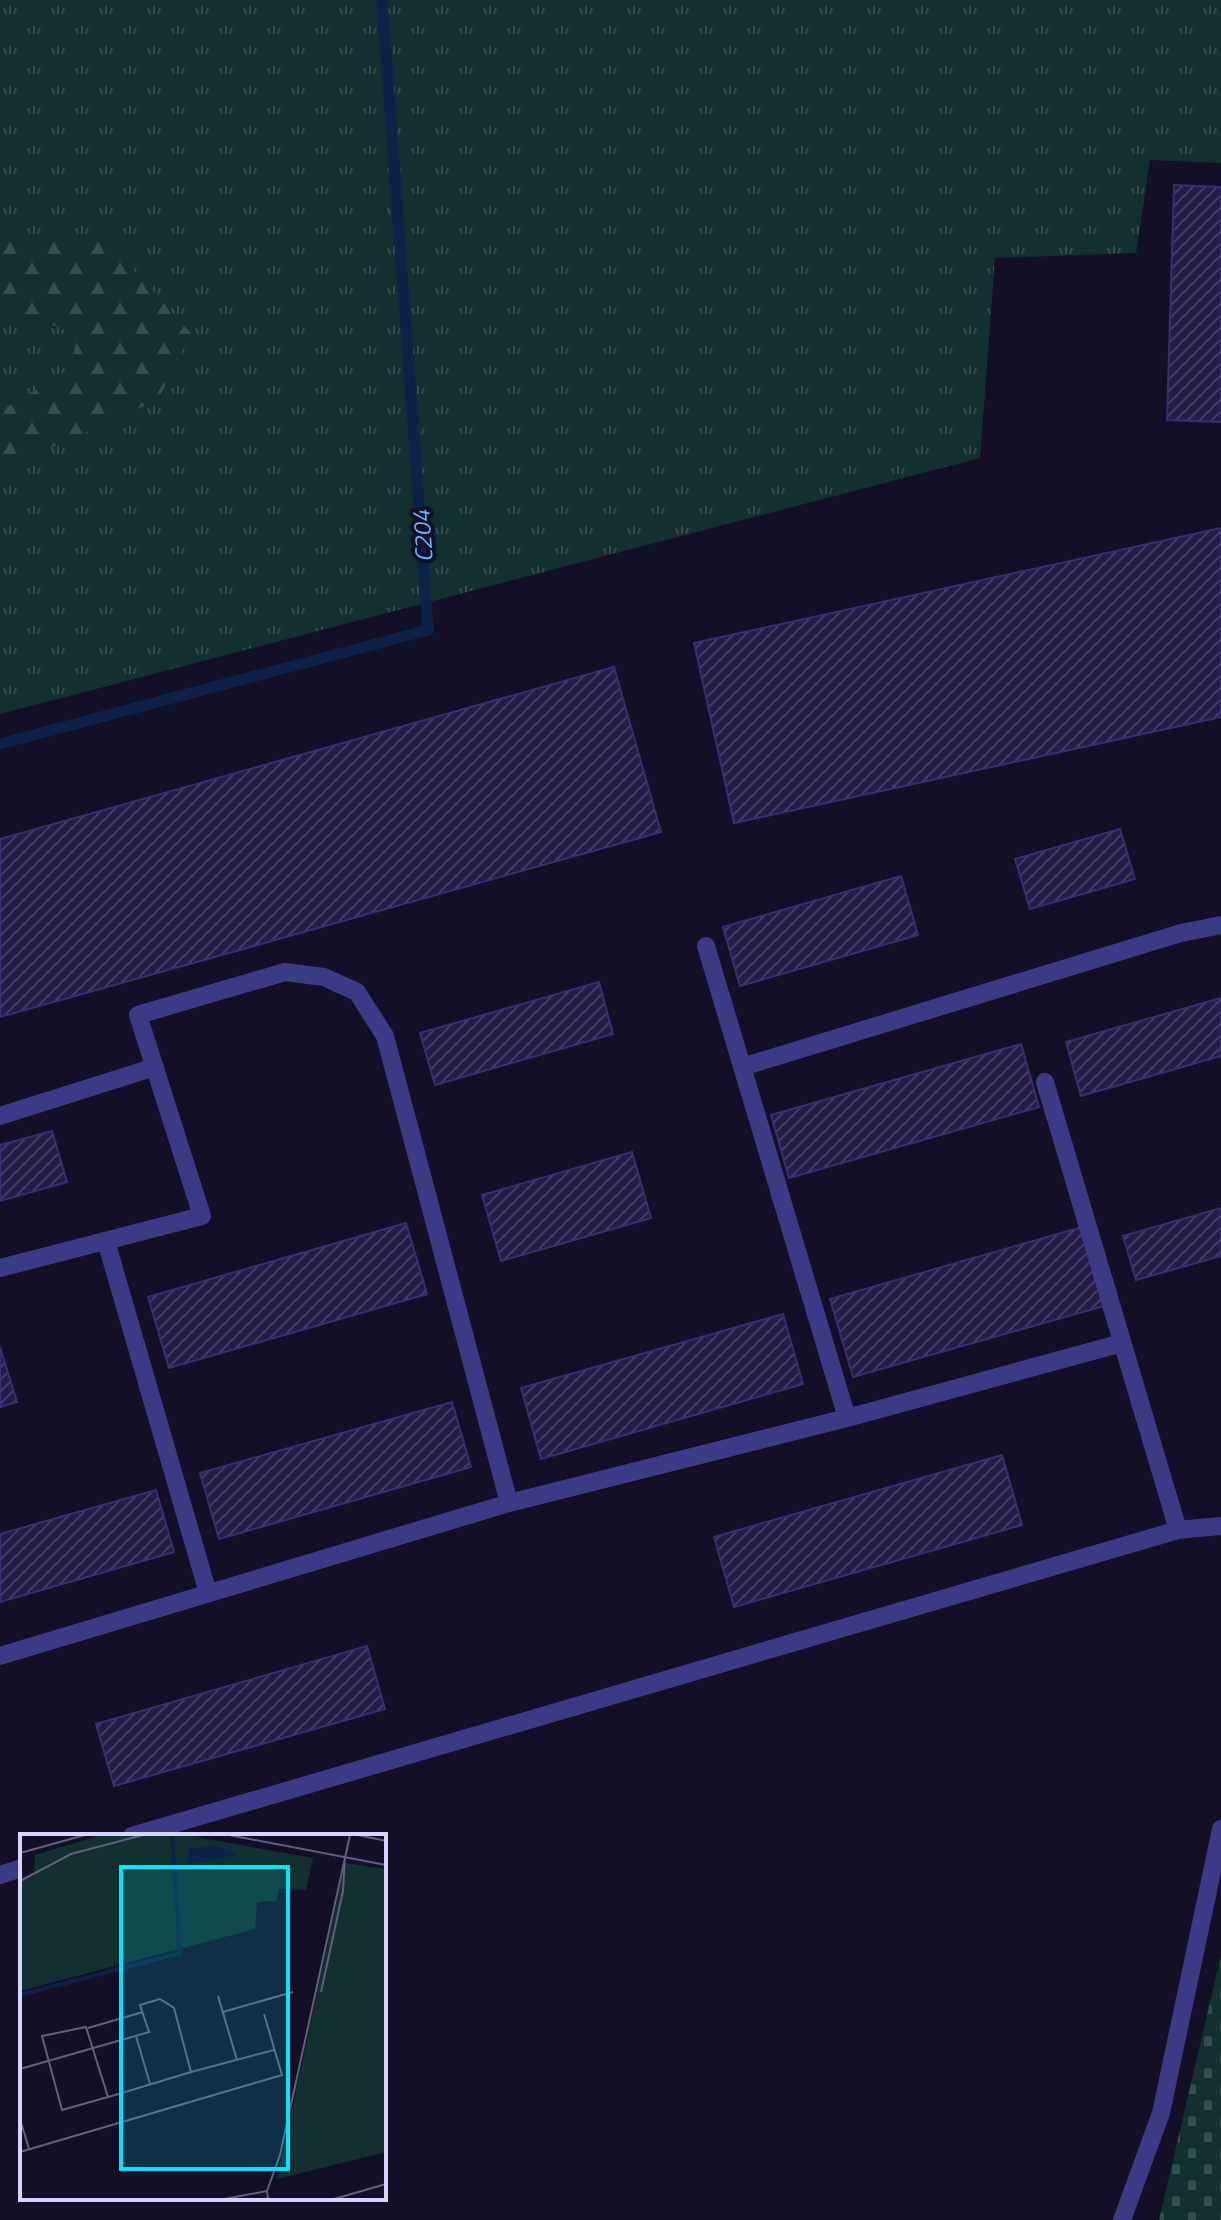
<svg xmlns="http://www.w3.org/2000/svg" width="1221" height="2220" font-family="'Titillium Web',sans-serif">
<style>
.grass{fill:url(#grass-tufts)}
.forest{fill:url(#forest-firs)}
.cemetery{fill:url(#cemetery-stones)}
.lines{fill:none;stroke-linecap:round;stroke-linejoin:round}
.stream{stroke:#0c2248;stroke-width:11}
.building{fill:url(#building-hatch);stroke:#3b2d73;stroke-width:2}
.service{stroke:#3d3a85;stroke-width:18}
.labels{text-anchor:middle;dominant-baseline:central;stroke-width:8;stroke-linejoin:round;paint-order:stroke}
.water-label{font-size:24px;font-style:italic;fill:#62b6ff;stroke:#130f26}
.inset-river{fill:none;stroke:#0c2248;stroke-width:4}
.inset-road{fill:none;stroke:#625e7d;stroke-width:2}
.view{fill:#00e5ff;fill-opacity:0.15;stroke:#00e5ff;stroke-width:4}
.inset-edge{fill:none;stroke:#d9d4ff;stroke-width:4}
</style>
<defs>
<pattern id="grass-tufts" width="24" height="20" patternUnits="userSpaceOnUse" patternTransform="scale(2)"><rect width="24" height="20" fill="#12302f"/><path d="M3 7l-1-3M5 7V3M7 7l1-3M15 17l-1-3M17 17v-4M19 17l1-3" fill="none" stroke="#344d4e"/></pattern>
<pattern id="forest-firs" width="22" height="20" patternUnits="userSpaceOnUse" patternTransform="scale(2)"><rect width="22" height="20" fill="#12302f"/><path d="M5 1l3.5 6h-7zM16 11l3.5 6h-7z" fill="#344d4e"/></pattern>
<pattern id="cemetery-stones" width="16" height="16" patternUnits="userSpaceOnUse" patternTransform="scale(2)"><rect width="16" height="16" fill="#12302f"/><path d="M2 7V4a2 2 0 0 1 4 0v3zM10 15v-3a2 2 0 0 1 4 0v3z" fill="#344d4e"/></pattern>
<pattern id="building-hatch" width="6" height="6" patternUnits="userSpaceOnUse" patternTransform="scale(2)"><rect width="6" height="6" fill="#241b47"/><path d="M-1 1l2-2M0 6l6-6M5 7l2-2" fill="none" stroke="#433b63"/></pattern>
</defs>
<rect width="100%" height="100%" fill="#130f26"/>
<path class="grass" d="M 0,0 L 1221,0 L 1221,163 L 1150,160 L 1136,253 L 995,258 L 980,458 L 0,714 Z"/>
<path class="forest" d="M 0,241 L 108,242 L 191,333 L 158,400 L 0,471 L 0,410 L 11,405 L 70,368 L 78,335 L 28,315 L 0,316 Z"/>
<path class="cemetery" d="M 1221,1955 L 1221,2220 L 1159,2220 Z"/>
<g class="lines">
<path class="stream" d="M 0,744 L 428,630 L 382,0"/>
</g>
<path class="building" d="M 1174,185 L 1221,187 L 1221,422 L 1167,420 Z
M 1221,528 L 1221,717 L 734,823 L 694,643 Z
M 614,667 L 661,832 L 0,1017 L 0,839 Z
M 1120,829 L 1135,879 L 1030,909 L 1015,859 Z
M 901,876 L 918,935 L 740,986 L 723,927 Z
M 599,982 L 613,1034 L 435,1085 L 420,1033 Z
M 1221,998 L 1221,1056 L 1081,1096 L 1066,1042 Z
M 1021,1044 L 1039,1107 L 789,1178 L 771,1115 Z
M 52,1131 L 67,1182 L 0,1201 L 0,1145 Z
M 632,1152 L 651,1218 L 501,1261 L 482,1195 Z
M 1221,1208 L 1221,1256 L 1136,1280 L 1123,1236 Z
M 406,1223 L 427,1294 L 169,1368 L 148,1297 Z
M 1082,1227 L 1104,1306 L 853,1377 L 830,1299 Z
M 783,1314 L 803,1384 L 541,1459 L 521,1388 Z
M 0,1347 L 17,1402 L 0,1407 Z
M 452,1402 L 471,1467 L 219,1539 L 200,1473 Z
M 1002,1455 L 1022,1525 L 734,1607 L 714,1537 Z
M 156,1490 L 174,1552 L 0,1602 L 0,1534 Z
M 367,1646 L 385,1709 L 114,1786 L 96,1724 Z"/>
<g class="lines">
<path class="service" d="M 706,946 L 847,1418
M 742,1067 L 1181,933 L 1221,925
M 0,1116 L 155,1067
M 106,1241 L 208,1593
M 0,1268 L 202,1216 L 138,1015 L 285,972 L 324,977 L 357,992 L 385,1036 L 509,1503 L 847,1418 L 1122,1343
M 1178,1530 L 1221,1526
M 0,1656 L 509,1503
M 132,1836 L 1178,1530 L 1045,1082
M 0,1875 L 22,1868
M 1122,2220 L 1161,2113 L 1221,1829"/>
</g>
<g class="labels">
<g class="water-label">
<text transform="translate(422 536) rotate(-94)">C204</text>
</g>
</g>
<g transform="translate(20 1834)">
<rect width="366" height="366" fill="#130f26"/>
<path d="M 81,1 L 165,1 L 293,24 L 286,56 L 259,55 L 256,67 L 237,68 L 235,95 L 0,157 L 0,44 L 14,42 L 15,21 Z" fill="#12302f"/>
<path d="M 94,66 L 116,66 L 127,78 L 123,87 L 92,101 L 4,124 L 111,83 L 105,76 L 90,76 L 0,107 L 0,99 Z" fill="#12302f"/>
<path d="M 325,29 L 366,35 L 366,318 L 257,345 Z" fill="#12302f"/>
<path d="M 189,11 L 209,15 L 218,21 L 168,30 L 169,15 Z" fill="#0c2248"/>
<path class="inset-river" d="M 0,161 L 160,119 L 152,1"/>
<path class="inset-road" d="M 209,1 L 366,31M 338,1 L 366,7M 0,19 L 65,1M 0,47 L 51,20 L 123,1M 301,158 L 323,57 L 325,22M 198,162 L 217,226M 203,178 L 273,158M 68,194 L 123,178M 116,202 L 130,250M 0,235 L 129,198 L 120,171 L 140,165 L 154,174 L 171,238 L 254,216M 88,263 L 66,193 L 22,202 L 42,276 L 88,263 L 102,259 L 171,238M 0,285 L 9,315M 0,318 L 262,241 L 244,180M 247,357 L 260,321 L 330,1M 204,365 L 247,357 L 248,365M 314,365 L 366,350"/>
<path class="view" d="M 101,33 L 268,33 L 268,335 L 101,335 Z"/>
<rect width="366" height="366" class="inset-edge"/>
</g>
</svg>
